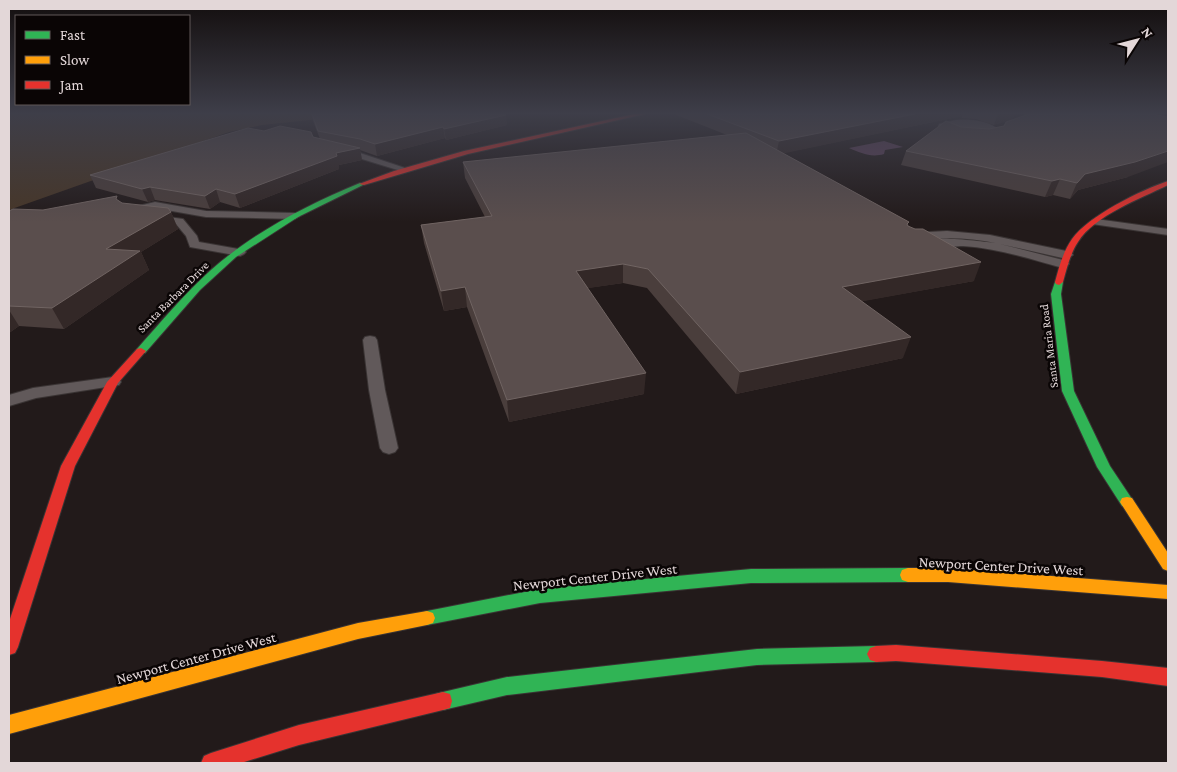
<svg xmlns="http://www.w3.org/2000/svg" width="1177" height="772" font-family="'Crimson Pro',serif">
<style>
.green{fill:#473627}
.water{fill:#624460}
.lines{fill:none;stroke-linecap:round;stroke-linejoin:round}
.lane-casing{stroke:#3a3434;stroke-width:2}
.street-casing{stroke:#3a3434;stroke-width:1}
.fast-casing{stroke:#3a3434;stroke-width:2}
.slow-casing{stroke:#3a3434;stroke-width:2}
.jam-casing{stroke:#3a3434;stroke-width:2}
.lane{fill:#61595a;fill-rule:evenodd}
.street{fill:#61595a;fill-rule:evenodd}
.fast{fill:#30b455;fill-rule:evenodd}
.slow{fill:#ff9f0a;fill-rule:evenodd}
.jam{fill:#e5322d;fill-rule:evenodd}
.wall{fill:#4a3e3c}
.shaded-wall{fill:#332827}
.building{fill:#5a4e4d;stroke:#706462}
.labels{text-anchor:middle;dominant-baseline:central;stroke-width:5;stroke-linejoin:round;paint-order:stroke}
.street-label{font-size:12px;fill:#e3d7d8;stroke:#0a0505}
.near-street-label{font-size:15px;fill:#e3d7d8;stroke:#0a0505}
</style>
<rect width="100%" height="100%" fill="#221a1a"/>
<path class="green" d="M 9,114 L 367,114 L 262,125 L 229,132 L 9,210 Z"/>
<path class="water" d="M 884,141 L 903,147 L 885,150 L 884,154 C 871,158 861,153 849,148 Z"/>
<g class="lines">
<g class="lane-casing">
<path id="lane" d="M 336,147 L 342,147 L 408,169 L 407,171 L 401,171 L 336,151 Z
M 155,202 L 206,211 L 295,213 L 300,216 L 295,219 L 206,217 L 155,208 L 139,213 L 183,219 L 197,236 L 199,242 L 244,250 L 246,252 L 244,254 L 240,256 L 190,247 L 186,236 L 176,224 L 130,218 L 125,215 L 134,207 Z
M 1096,219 L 1168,229 L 1168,235 L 1092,224 L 1091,222 L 1092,220 Z
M 947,231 L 990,235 L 1071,252 L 1073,255 L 1067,259 L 1000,244 L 1067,261 L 1069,264 L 1063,268 C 1030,259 997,248 963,246 C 952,246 929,251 921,243 C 931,234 982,242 996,243 C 969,238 941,236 914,242 L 908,239 L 910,237 L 928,232 Z
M 370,336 L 375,337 L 377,340 L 385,390 L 398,448 L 395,452 L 389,454 L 383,452 L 380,448 L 369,390 L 363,340 L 365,337 Z
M 113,377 L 119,379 L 121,382 L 119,385 L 36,398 L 9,406 L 9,395 L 33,388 Z"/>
</g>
<g class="street-casing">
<path id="street" d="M 956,120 C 969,119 990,120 1000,131 L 993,135 L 975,129 L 953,128 L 974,133 L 976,136 L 969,140 L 944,134 L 938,127 L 939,124 Z"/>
</g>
<g class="fast-casing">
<path id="fast" d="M 360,183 L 365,184 L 298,217 L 236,257 L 200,290 L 145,353 L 137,353 L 136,351 L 137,349 C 161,322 184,294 211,270 C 254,232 307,205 360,183 Z
M 1059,279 L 1063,282 L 1061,294 L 1074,391 L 1110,466 L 1134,502 L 1132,506 L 1127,507 L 1122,506 L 1097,467 L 1062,391 L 1051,294 L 1055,282 Z
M 908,568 L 914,570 L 916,575 L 914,580 L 908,582 L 751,583 L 540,603 L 427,625 L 421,623 L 419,618 L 421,613 L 427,611 L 540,589 L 751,569 Z
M 876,646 L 882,648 L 885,654 L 882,660 L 876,662 L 757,665 L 507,695 L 443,710 L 436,708 L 434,701 L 436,694 L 443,692 L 507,677 L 757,649 Z"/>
</g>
<g class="slow-casing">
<path id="slow" d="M 1127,497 L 1132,498 L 1168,553 L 1168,571 L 1163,569 L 1120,502 L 1122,498 Z
M 908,568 L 948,568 L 1168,585 L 1168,599 L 948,582 L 908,582 L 902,580 L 900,575 L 902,570 Z
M 427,611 L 433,613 L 435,618 L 433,623 L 427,625 L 358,639 L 9,734 L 9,715 L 358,623 Z"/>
</g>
<g class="jam-casing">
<path id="jam" d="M 634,114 L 645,114 L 468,154 L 364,185 L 359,184 L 394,171 L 464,151 Z
M 1168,181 L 1168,185 C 1140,199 1095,215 1078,242 C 1070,254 1067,268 1063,282 L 1059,285 L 1056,284 L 1055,282 C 1059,267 1063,252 1072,239 C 1088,216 1141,190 1168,181 Z
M 141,348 L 146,351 L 118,383 L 75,466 L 18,647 L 15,653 L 9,655 L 9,622 L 61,466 L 107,382 L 137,349 Z
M 896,645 L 1102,661 L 1168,668 L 1168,686 L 1102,677 L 896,661 L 876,662 L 870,660 L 867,654 L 870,648 L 876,646 Z
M 443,692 L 450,694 L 452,701 L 450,708 L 443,710 L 299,745 L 241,763 L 201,763 L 204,756 L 211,753 L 299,725 Z"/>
</g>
<use href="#lane" class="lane"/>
<use href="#street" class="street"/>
<use href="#fast" class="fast"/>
<use href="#slow" class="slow"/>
<use href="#jam" class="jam"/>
</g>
<path class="wall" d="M 311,114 L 505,114 L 507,125 L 446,140 L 445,138 L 377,156 L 360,150 L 362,160 L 339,165 L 339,169 L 240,208 L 220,202 L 210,209 L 155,200 L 148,202 L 96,188 L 90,175 L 313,137 L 320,139 L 313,121 Z
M 674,114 L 1015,114 L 994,125 L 976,119 L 962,118 L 962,116 L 783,153 L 908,226 L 974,281 L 862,301 L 903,358 L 736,394 L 647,288 L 623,283 L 587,288 L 644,394 L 509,422 L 467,307 L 444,311 L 424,243 L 421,225 L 485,217 L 465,178 L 463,162 L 727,135 Z
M 1023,114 L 1127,114 L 1128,177 L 1078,190 L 1070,199 L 1053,195 L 1045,197 L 901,165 L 906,151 L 961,127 L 989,129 L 1004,126 L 1025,116 Z
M 119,201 L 122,203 L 171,212 L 178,229 L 141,252 L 149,270 L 64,329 L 19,326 L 9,333 L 9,211 L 43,210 Z"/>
<path class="shaded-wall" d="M 915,114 L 963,114 L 962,116 L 776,155 L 779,141 Z
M 998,114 L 1015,114 L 1012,120 L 994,125 Z
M 506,115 L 507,125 L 446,140 L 444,129 Z
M 443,127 L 445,138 L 377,156 L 375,144 Z
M 360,148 L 362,160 L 339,165 L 339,169 L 240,208 L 235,194 L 336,153 Z
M 1168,151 L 1168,162 L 1128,177 L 1078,190 L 1070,199 L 1077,183 L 1085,174 Z
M 1060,179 L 1053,195 L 1045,197 L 1052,181 Z
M 150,187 L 155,200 L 148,202 L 142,189 Z
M 216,189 L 220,202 L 210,209 L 205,196 Z
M 171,212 L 178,229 L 141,252 L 149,270 L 64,329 L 52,308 L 106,249 Z
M 981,262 L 974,281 L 837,306 L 842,287 Z
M 623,264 L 623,283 L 576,290 L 576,271 Z
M 465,287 L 467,307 L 444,311 L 441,291 Z
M 9,310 L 19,326 L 9,333 Z
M 911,337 L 903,358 L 736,394 L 740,372 Z
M 646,373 L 644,394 L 509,422 L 507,400 Z"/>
<path class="building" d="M 312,114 L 505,114 L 506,115 L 444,129 L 443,127 L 375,144 L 360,139 L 318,131 Z
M 707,114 L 915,114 L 779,141 Z
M 1029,114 L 1127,114 L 1132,115 L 1137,114 L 1152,114 L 1168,117 L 1168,151 L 1135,162 L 1085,174 L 1077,183 L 1060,179 L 1052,181 L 906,151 L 946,121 L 961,127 L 989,129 L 1004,126 L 1006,122 Z
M 280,126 L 311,132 L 313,137 L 360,148 L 336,153 L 337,156 L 235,194 L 216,189 L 205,196 L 150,187 L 142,189 L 90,175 L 248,128 L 264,131 Z
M 746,133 L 909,222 L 907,224 L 908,226 L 915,229 L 923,229 L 981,262 L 842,287 L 911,337 L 740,372 L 648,269 L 623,264 L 576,271 L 646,373 L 507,400 L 465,287 L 441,291 L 421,225 L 492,216 L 463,162 Z
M 117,196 L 116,199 L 122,203 L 168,208 L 171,212 L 106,249 L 140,251 L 52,308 L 9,306 L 9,211 L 13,209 L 43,210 Z"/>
<linearGradient id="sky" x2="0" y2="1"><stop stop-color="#130e0e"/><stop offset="0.51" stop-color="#3e3e49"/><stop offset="1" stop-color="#3e3e49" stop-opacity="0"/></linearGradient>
<rect width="1177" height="222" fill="url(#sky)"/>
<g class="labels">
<g class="street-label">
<text transform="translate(173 297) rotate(-45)">Santa Barbara Drive</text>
<text transform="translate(1049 346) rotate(-97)">Santa Maria Road</text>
</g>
<g class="near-street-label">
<text transform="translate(1001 566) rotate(3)">Newport Center Drive West</text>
<text transform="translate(595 577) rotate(-6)">Newport Center Drive West</text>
<text transform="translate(196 658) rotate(-15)">Newport Center Drive West</text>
</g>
</g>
<rect width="1177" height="772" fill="none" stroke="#e3d7d8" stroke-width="20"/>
<rect x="15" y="15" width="175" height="90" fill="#0a0505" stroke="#615959"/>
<rect x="25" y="31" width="25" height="8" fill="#30b455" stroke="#615959"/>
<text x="60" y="40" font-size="15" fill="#e3d7d8">Fast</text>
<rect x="25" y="56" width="25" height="8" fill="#ff9f0a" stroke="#615959"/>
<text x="60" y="65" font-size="15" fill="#e3d7d8">Slow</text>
<rect x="25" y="81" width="25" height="8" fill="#e5322d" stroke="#615959"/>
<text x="60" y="90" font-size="15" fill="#e3d7d8">Jam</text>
<g transform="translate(1137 40) rotate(54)" stroke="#0a0505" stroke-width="4" paint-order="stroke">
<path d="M0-4L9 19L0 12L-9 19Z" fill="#e3d7d8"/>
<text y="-8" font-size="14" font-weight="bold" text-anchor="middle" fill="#e3d7d8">N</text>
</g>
</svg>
